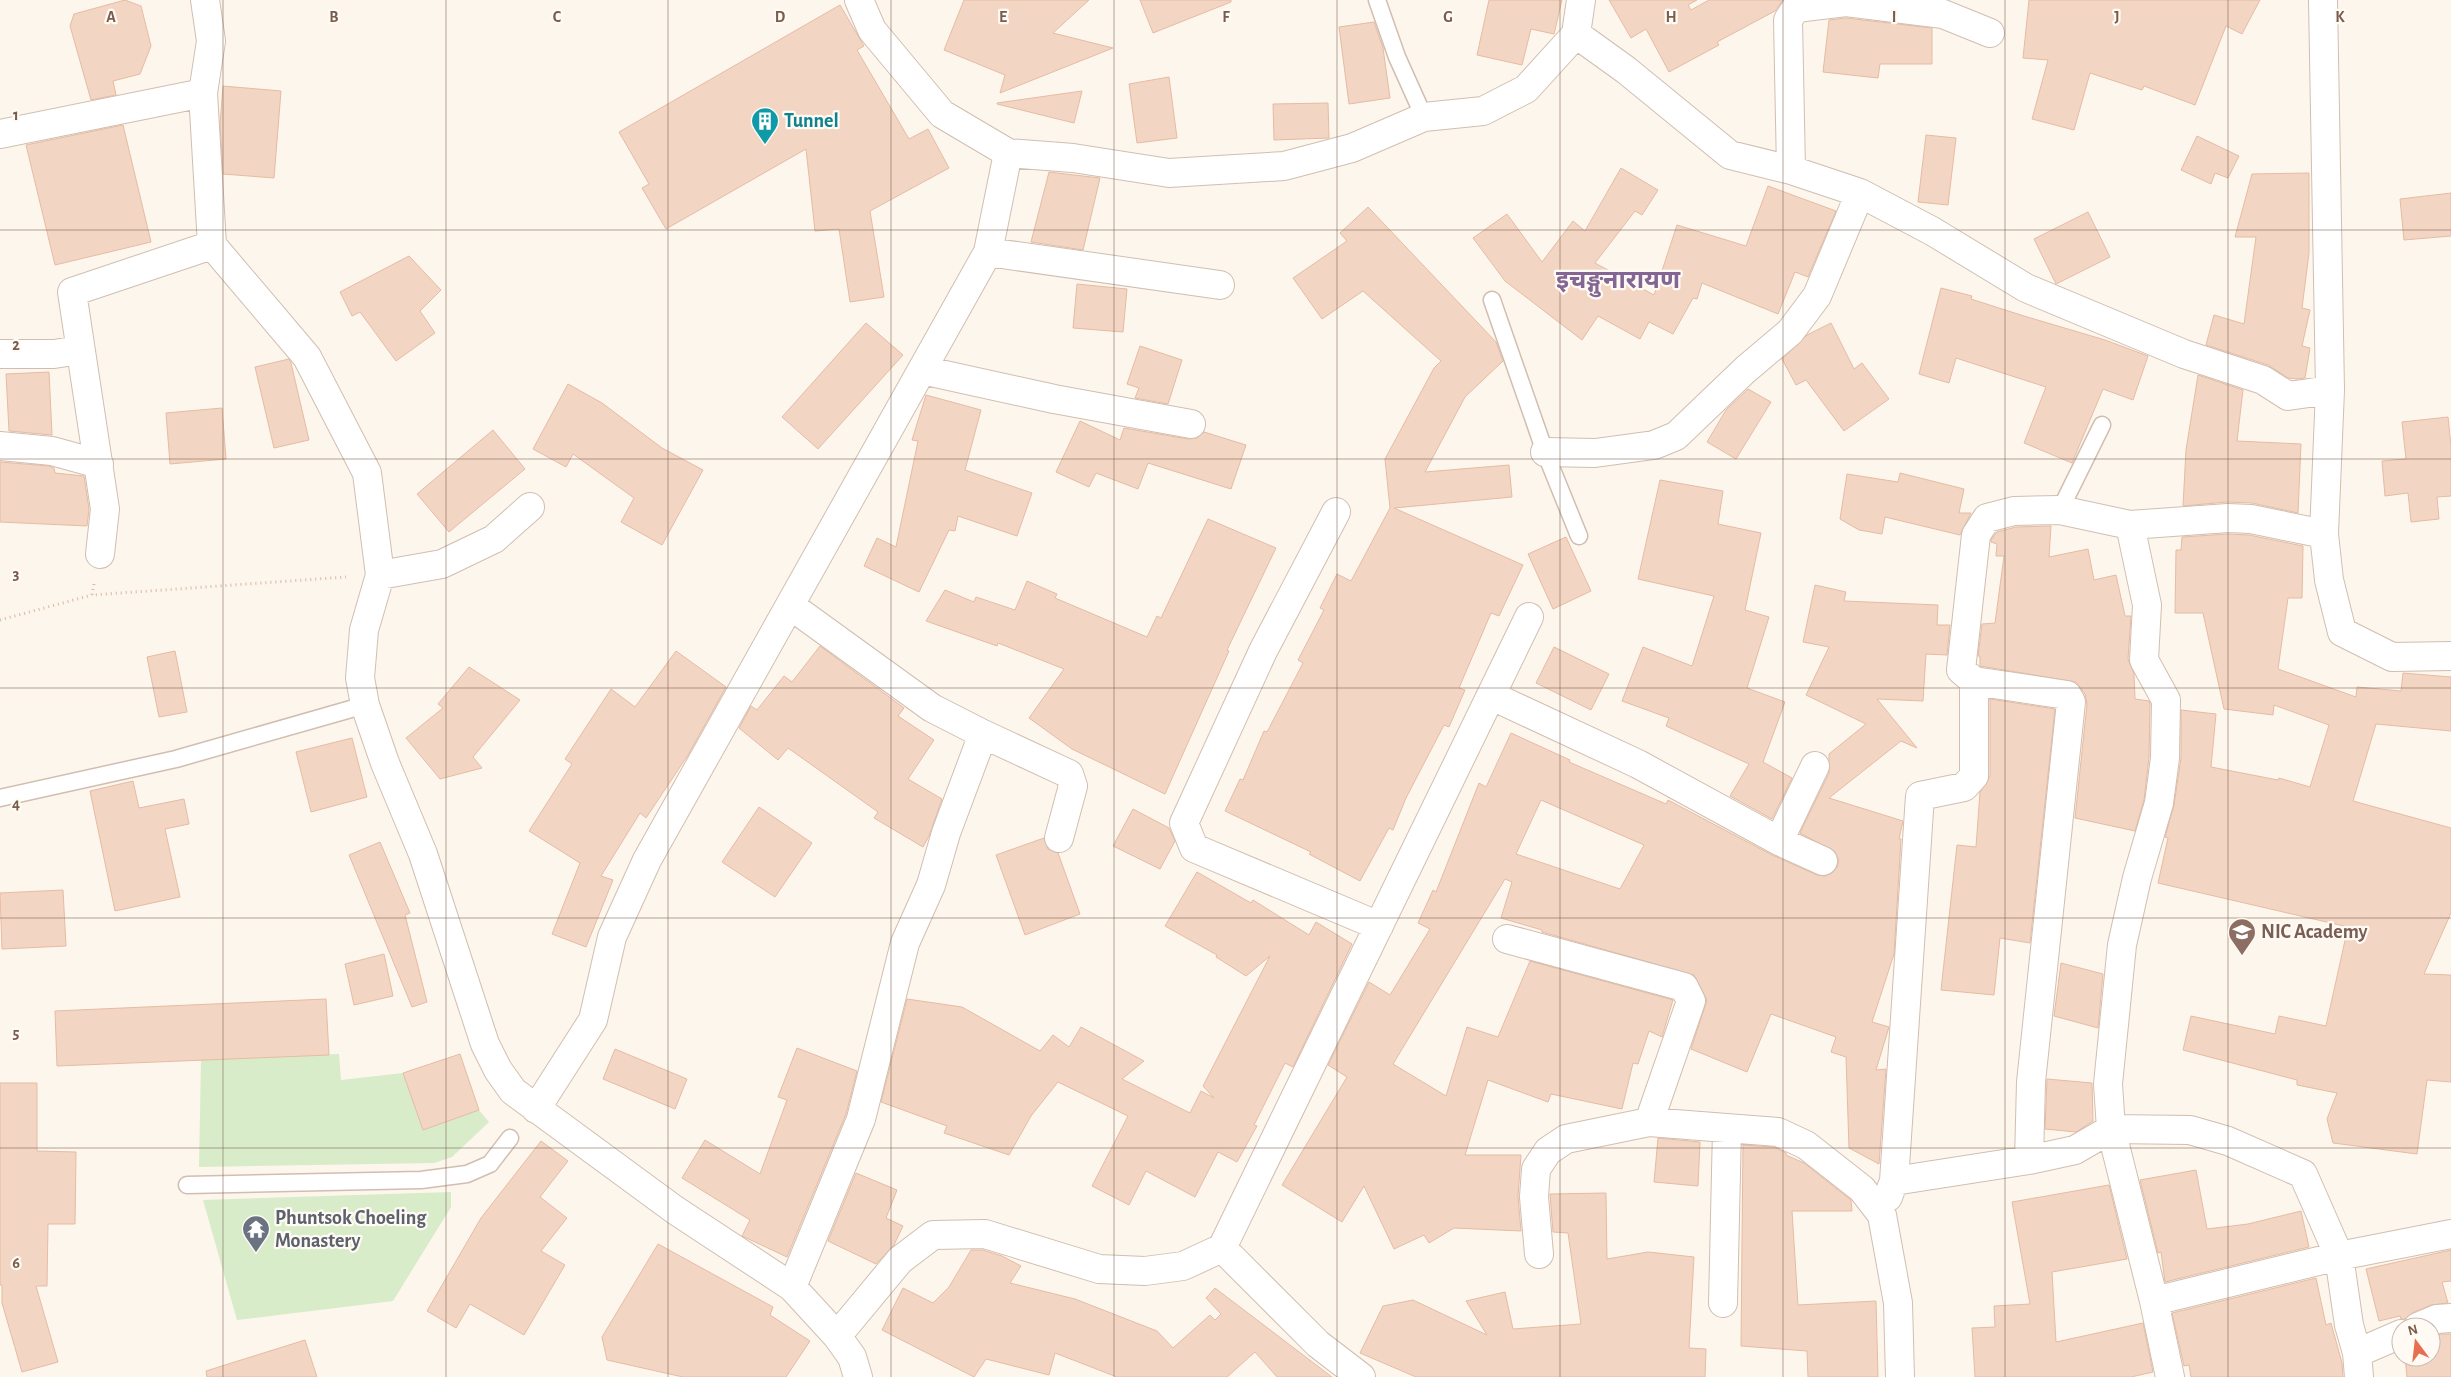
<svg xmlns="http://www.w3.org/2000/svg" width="2451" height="1377" font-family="'Alegreya Sans','Noto Sans Devanagari',sans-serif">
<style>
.green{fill:#d8ecc9}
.building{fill:#f3d5c3;stroke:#e6bba3;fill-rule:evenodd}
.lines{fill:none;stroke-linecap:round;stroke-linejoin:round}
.lane-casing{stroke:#d1beb0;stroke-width:19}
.street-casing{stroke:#d1beb0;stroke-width:30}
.path{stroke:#d9b8a5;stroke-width:3;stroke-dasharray:1 4;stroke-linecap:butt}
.lane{stroke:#fff;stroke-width:16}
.street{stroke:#fff;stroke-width:28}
.grid{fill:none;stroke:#7a5c4d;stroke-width:1;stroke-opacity:0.55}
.labels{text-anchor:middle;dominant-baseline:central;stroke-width:4.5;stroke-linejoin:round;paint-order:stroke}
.culture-label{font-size:20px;font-weight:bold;fill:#0d838f;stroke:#fffaf3;text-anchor:start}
.education-label{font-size:20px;font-weight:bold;fill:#785e54;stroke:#fffaf3;text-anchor:start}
.worship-label{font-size:20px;font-weight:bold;fill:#5b616d;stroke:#fffaf3;text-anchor:start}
.district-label{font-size:25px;font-weight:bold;fill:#846695;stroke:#fffaf3}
.grid-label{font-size:16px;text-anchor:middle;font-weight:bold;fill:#7a5c4d;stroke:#fffaf3;stroke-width:4.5;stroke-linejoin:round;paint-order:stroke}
</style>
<rect width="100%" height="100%" fill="#fdf6ec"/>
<path class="green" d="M 339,1054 L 341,1080 L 403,1073 L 423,1129 L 479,1110 L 489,1122 L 452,1157 L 434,1163 L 199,1167 L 201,1060 Z
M 451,1192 L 451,1207 L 393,1301 L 237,1320 L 203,1200 Z"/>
<path class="building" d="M 125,0 L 141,6 L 151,46 L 140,74 L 113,81 L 116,95 L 91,100 L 70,26 L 74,14 Z
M 964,0 L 1089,0 L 1053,33 L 1113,48 L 1000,93 L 1005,75 L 944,50 Z
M 1140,0 L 1231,0 L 1231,2 L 1153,33 Z
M 1489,0 L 1562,0 L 1554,34 L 1531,29 L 1522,65 L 1477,55 Z
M 1609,0 L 1697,0 L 1688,5 L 1691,10 L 1709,0 L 1783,0 L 1775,11 L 1717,42 L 1719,45 L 1669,72 L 1646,29 L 1631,38 Z
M 2029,0 L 2260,0 L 2242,34 L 2226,26 L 2195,105 L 2144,86 L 2142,90 L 2090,73 L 2074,130 L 2032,119 L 2048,60 L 2023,58 Z
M 840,5 L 864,46 L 857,50 L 909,139 L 928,129 L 949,168 L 870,211 L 884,297 L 850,302 L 839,229 L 815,231 L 806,149 L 666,229 L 642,188 L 649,184 L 619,132 Z
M 1846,18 L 1932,28 L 1932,64 L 1880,64 L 1878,78 L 1823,72 L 1829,20 Z
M 1374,22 L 1383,48 L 1390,98 L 1349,104 L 1339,27 Z
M 1169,77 L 1177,138 L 1137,143 L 1129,84 Z
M 223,86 L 281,91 L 274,178 L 223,174 L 220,124 Z
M 1082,91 L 1074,123 L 997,104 L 997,103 Z
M 1328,103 L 1329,138 L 1274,140 L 1273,104 Z
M 123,125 L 151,242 L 55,265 L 26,145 Z
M 1926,135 L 1956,138 L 1948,205 L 1918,202 Z
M 2197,136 L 2239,156 L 2228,178 L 2215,173 L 2211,184 L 2181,170 Z
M 1621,168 L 1658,190 L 1642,215 L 1635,211 L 1595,263 L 1654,295 L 1677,225 L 1746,246 L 1768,186 L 1836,211 L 1808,277 L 1795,272 L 1778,314 L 1702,283 L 1697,299 L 1693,298 L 1673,334 L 1649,322 L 1640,339 L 1598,316 L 1582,340 L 1505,281 L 1473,238 L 1507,214 L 1542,262 L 1573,221 L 1585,231 Z
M 1049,172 L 1100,178 L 1083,250 L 1031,242 Z
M 2309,173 L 2309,253 L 2302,308 L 2310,310 L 2302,346 L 2310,348 L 2305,378 L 2297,379 L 2288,378 L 2268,365 L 2206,345 L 2214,315 L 2244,324 L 2256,237 L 2235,237 L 2252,174 Z
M 2451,193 L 2451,236 L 2404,240 L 2400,199 Z
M 1368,207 L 1496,342 L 1503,361 L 1465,397 L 1425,472 L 1509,465 L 1512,497 L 1394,508 L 1523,565 L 1499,616 L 1491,613 L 1459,688 L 1465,690 L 1449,727 L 1444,725 L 1406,798 L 1393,830 L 1389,828 L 1360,881 L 1309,854 L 1311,852 L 1225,811 L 1240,779 L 1243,780 L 1264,731 L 1267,732 L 1303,663 L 1298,660 L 1324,610 L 1320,608 L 1337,574 L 1351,581 L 1390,508 L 1385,459 L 1434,368 L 1441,361 L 1363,291 L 1322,319 L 1293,278 L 1347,241 L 1340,233 Z
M 2088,212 L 2110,257 L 2056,284 L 2034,239 Z
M 409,256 L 441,290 L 420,311 L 435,333 L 396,361 L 360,312 L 352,316 L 340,292 Z
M 1077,284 L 1127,289 L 1123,332 L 1073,328 Z
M 1941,288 L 1972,296 L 1971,299 L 2024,316 L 2105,340 L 2148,356 L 2133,400 L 2103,389 L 2072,463 L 2024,443 L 2046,387 L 1956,358 L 1949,383 L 1919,374 Z
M 866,323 L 903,355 L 818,449 L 782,417 Z
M 1831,323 L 1854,369 L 1862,363 L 1889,399 L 1844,431 L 1806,380 L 1796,385 L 1782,359 L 1807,335 Z
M 1140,346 L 1182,360 L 1168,404 L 1135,398 L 1139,388 L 1127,384 Z
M 289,359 L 291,363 L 309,440 L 274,448 L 255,367 Z
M 49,372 L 52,435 L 9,431 L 6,374 Z
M 2198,375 L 2243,390 L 2237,441 L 2301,444 L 2298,513 L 2252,503 L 2227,502 L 2183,506 L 2186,450 Z
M 568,384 L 602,403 L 662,448 L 703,470 L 662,545 L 621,522 L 634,498 L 573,454 L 566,467 L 533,449 Z
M 1748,389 L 1771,402 L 1736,459 L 1707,442 L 1726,410 Z
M 926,395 L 981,410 L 965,470 L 1032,493 L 1017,536 L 958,516 L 955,531 L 949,530 L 919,592 L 864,566 L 877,538 L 896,547 L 918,441 L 912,440 Z
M 222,408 L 226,459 L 170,464 L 166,413 Z
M 2448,417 L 2451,446 L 2451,496 L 2437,497 L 2439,519 L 2411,522 L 2408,493 L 2385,496 L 2382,461 L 2406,459 L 2402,422 Z
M 1080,421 L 1120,440 L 1124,428 L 1188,439 L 1197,438 L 1204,432 L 1246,445 L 1231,489 L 1148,463 L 1138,489 L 1096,473 L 1089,487 L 1056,472 Z
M 493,430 L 525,469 L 449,532 L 417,494 Z
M 0,462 L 49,466 L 54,468 L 55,473 L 84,476 L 89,509 L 87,526 L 0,522 Z
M 1900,473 L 1964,489 L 1959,513 L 1971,513 L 1960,535 L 1885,517 L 1882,534 L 1859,530 L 1840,519 L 1847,474 L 1898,482 Z
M 1660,480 L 1723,491 L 1718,524 L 1761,533 L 1745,610 L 1769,617 L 1747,688 L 1785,702 L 1763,762 L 1792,778 L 1772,819 L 1730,796 L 1749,764 L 1666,726 L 1669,718 L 1622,701 L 1643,647 L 1692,666 L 1714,596 L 1638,579 Z
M 1208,519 L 1276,548 L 1227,650 L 1229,651 L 1165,794 L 1072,749 L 1029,718 L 1064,669 L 998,643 L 997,646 L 926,621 L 945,590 L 974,602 L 976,597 L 1015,610 L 1027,581 L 1057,594 L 1055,598 L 1147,637 L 1157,616 L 1161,618 Z
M 2051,526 L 2049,557 L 2088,549 L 2094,580 L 2116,575 L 2125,616 L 2131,616 L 2128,659 L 2134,674 L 2135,699 L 2149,701 L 2150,704 L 2149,757 L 2144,800 L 2135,831 L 2075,818 L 2087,704 L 2085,694 L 2076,682 L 1980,666 L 1980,656 L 1978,656 L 1982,624 L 1995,623 L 2004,556 L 1996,556 L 1997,544 L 1991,542 L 1991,540 L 1997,532 L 2016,527 Z
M 2228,534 L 2249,535 L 2303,546 L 2302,598 L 2288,598 L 2278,669 L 2356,697 L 2357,687 L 2401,691 L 2403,673 L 2451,677 L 2451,731 L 2376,724 L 2353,801 L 2451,828 L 2451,913 L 2424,974 L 2451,975 L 2451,1082 L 2427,1080 L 2417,1154 L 2333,1143 L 2327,1119 L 2337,1093 L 2297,1085 L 2297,1080 L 2183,1050 L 2191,1016 L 2275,1034 L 2279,1016 L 2326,1026 L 2348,927 L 2158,883 L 2168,838 L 2165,837 L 2174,805 L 2181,758 L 2181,710 L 2216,714 L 2211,767 L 2278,780 L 2279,778 L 2310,787 L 2329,725 L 2274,705 L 2273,715 L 2224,709 L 2203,613 L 2175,613 L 2176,550 L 2181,550 L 2182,537 Z
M 1566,537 L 1591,591 L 1553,609 L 1528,554 Z
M 1815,585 L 1846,592 L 1844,601 L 1938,605 L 1937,625 L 1950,625 L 1947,655 L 1926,654 L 1923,701 L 1877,699 L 1917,748 L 1901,741 L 1829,798 L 1903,821 L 1899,839 L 1901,839 L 1894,954 L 1872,1022 L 1889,1027 L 1876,1070 L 1886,1069 L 1879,1164 L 1849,1148 L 1846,1057 L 1831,1052 L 1836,1037 L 1771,1014 L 1747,1072 L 1691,1049 L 1707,1000 L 1694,975 L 1542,932 L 1542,930 L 1501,918 L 1512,882 L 1505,879 L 1393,1064 L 1446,1096 L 1467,1027 L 1498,1037 L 1530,961 L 1673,1000 L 1662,1037 L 1649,1031 L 1638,1064 L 1633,1063 L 1622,1109 L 1551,1094 L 1548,1102 L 1488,1080 L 1465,1155 L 1521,1155 L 1518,1196 L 1521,1231 L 1454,1228 L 1429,1243 L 1424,1235 L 1394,1249 L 1364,1186 L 1342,1222 L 1282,1185 L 1347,1077 L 1328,1065 L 1369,982 L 1390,995 L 1430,929 L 1418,923 L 1433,890 L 1436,892 L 1479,783 L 1486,787 L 1511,733 L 1570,760 L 1569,762 L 1666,804 L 1668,800 L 1772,855 L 1817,875 L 1825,876 L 1832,873 L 1837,867 L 1839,860 L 1835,852 L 1800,833 L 1829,773 L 1829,754 L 1866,724 L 1806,695 L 1829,647 L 1803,642 ZM 1541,800 L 1644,845 L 1620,889 L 1516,854 Z
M 820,646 L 904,708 L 898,716 L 934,740 L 908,779 L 942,799 L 929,836 L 923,847 L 874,818 L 878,812 L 788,748 L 778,760 L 739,728 L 751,706 L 757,710 L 784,676 L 792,682 Z
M 1554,647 L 1609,674 L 1591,710 L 1536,683 Z
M 175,651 L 187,712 L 159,717 L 147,657 Z
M 676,651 L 726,687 L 688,755 L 646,818 L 640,813 L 601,876 L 613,880 L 586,947 L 552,934 L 580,863 L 529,831 L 572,764 L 565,759 L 611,689 L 635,707 Z
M 469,667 L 520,700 L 473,757 L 482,768 L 440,779 L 406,738 L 443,708 L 438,704 Z
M 1990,699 L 2055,709 L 2030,943 L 2000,938 L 1994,995 L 1941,990 L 1957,845 L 1976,847 L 1980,792 L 1990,776 Z
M 352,738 L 367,797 L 311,812 L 296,752 Z
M 133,781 L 139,808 L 184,799 L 189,824 L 165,829 L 180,897 L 115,911 L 90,791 Z
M 759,807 L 812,843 L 775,897 L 722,862 Z
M 1133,809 L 1169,828 L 1175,841 L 1160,869 L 1113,846 Z
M 1044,838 L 1048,849 L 1058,853 L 1080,914 L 1025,935 L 996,855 Z
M 380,842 L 410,913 L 405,915 L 427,1002 L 412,1007 L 349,855 Z
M 1197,872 L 1251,903 L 1253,900 L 1309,935 L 1316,922 L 1352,944 L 1293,1067 L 1285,1063 L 1254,1125 L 1257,1126 L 1237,1162 L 1218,1152 L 1195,1197 L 1146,1171 L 1129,1205 L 1092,1186 L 1128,1116 L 1058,1082 L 1031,1116 L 1009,1155 L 944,1133 L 947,1126 L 881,1102 L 907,999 L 962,1007 L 1040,1051 L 1053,1035 L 1069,1047 L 1081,1027 L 1144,1061 L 1122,1079 L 1190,1113 L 1201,1091 L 1214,1098 L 1203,1086 L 1270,956 L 1246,976 L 1216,957 L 1217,955 L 1165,926 Z
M 63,890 L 66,946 L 2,949 L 0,893 Z
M 384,954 L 393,996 L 354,1005 L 345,964 Z
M 2061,963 L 2103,974 L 2098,1028 L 2054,1016 Z
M 326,999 L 329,1055 L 57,1066 L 55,1011 Z
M 797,1048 L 857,1071 L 846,1114 L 787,1257 L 742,1236 L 750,1220 L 682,1178 L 705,1140 L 760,1174 L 787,1100 L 778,1097 Z
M 615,1049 L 687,1079 L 675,1109 L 603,1079 Z
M 460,1054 L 479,1110 L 423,1130 L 403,1073 Z
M 2047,1079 L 2092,1083 L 2093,1121 L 2076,1132 L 2045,1129 Z
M 0,1083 L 37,1083 L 37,1151 L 76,1152 L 75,1224 L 48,1224 L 47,1286 L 36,1286 L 58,1362 L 22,1372 L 2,1303 L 2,1285 L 0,1285 Z
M 1658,1138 L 1700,1142 L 1698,1186 L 1654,1182 Z
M 541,1141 L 568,1161 L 540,1197 L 567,1218 L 541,1251 L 565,1265 L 524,1335 L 470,1304 L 456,1328 L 427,1311 L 481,1218 Z
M 1743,1145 L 1774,1147 L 1786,1153 L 1786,1155 L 1804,1163 L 1851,1200 L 1852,1211 L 1792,1211 L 1798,1305 L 1876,1301 L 1878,1377 L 1808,1377 L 1807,1351 L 1741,1346 Z
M 2196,1170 L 2207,1229 L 2248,1224 L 2301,1211 L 2309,1247 L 2165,1282 L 2161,1252 L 2158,1253 L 2140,1180 Z
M 856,1173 L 897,1190 L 886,1218 L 903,1226 L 894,1245 L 876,1264 L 828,1241 Z
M 2109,1185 L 2127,1259 L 2052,1272 L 2056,1342 L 2143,1323 L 2153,1372 L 2131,1377 L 1975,1377 L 1972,1328 L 1995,1327 L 1994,1306 L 2030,1304 L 2012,1202 Z
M 1606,1193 L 1607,1259 L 1648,1252 L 1694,1257 L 1689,1348 L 1706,1349 L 1705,1377 L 1416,1377 L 1360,1353 L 1383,1306 L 1413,1300 L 1487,1335 L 1466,1301 L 1505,1292 L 1513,1329 L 1581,1324 L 1568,1233 L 1553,1232 L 1550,1194 Z
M 658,1244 L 773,1307 L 770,1315 L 810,1341 L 786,1377 L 683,1377 L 607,1360 L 602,1337 Z
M 971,1250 L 983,1250 L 1002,1256 L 1021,1266 L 1010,1283 L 1075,1299 L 1157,1331 L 1173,1348 L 1210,1315 L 1215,1320 L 1221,1314 L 1206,1298 L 1215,1288 L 1332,1377 L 1277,1377 L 1255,1352 L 1227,1377 L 1117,1377 L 1055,1353 L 1049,1375 L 986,1359 L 974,1377 L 882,1330 L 903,1288 L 933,1303 L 949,1287 Z
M 2451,1250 L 2451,1281 L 2442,1282 L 2448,1303 L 2431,1305 L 2412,1313 L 2405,1319 L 2401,1319 L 2400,1316 L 2379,1321 L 2366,1269 Z
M 2316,1278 L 2326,1325 L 2331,1323 L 2342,1363 L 2343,1377 L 2191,1377 L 2189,1365 L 2184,1366 L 2172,1313 Z
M 2441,1334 L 2451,1334 L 2451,1377 L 2407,1377 L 2405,1357 L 2431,1357 L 2431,1338 Z
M 305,1340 L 317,1377 L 207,1377 L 206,1371 Z"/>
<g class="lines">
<g class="lane-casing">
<path id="lane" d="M 1377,0 L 1397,57 L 1424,117
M 1492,300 L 1545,452 L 1579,536
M 2060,510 L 2102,425
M 0,798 L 176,759 L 365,705
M 187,1185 L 421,1180 L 467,1174 L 490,1164 L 510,1138"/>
</g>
<g class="street-casing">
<path id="street" d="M 205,0 L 211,41 L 203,93 L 212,245 L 307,357 L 367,473 L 380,575 L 364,630 L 360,678 L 365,705 L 385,763 L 423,854 L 485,1044 L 498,1070 L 513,1091 L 675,1210 L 792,1287 L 837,1336
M 2323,0 L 2330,390 L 2324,534 L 2329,580 L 2342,632 L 2392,657 L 2451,656
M 1576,34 L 1626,70 L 1730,155 L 1791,170 L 1860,193 L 1932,231 L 2026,288 L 2184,354 L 2263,380 L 2288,396 L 2330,390
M 0,134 L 203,93
M 1008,153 L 1073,158 L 1169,173 L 1284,166 L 1352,148 L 1424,117 L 1483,111 L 1526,89 L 1576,34 L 1581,0
M 1791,170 L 1788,20 L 1796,8 L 1846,2 L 1943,14 L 1990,33
M 988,252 L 1220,285
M 0,354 L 54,354 L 80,350
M 922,370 L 1054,399 L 1191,424
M 0,446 L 52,451 L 99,464
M 1545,452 L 1595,453 L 1654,445 L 1676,436 L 1745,370 L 1790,332 L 1817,296 L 1860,193
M 1336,512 L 1263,651 L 1184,823 L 1194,848 L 1379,926
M 2130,525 L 2147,605 L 2144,660 L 2166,700 L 2165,758 L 2159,803 L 2137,878 L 2122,945 L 2108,1084 L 2111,1129 L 2154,1301 L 2170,1377
M 100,554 L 105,509 L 72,292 L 212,245
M 380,575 L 442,564 L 494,539 L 530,507
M 791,606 L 932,708 L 983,734 L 946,833 L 931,885 L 905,943 L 861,1119 L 792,1287
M 1492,696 L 1638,764 L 1779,841 L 1823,861
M 983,734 L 1069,774 L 1073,786 L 1059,838
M 1779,841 L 1815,766
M 1507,939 L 1684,987 L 1691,1001 L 1649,1122 L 1778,1132 L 1806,1145 L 1862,1189 L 1882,1215 L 1898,1303 L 1900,1377
M 536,1109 L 593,1020 L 612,937 L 647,860 L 988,252 L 1008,153 L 942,114 L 872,30 L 859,0
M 2029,1160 L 2031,1082 L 2071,702 L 2067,695 L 1974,681 L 1961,670 L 1976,535 L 1987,518 L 2014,511 L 2060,510 L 2130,525 L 2228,518 L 2251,519 L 2324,534
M 1894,1181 L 2029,1160 L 2075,1150 L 2111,1129 L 2190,1130 L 2228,1141 L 2303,1174 L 2339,1256 L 2349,1325 L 2357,1353 L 2359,1377
M 1888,1197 L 1894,1181 L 1920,796 L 1964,787 L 1974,776 L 1974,681
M 1222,1248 L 1318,1344 L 1361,1377
M 1539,1254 L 1534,1197 L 1536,1169 L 1548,1151 L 1566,1139 L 1649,1122
M 2154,1301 L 2339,1256 L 2451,1234
M 1723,1303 L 1727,1129
M 2418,1327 L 2437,1319 L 2451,1318
M 2357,1353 L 2401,1334
M 858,1377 L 852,1357 L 837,1336 L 900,1260 L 933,1235 L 985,1234 L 1099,1269 L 1145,1271 L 1183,1266 L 1222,1248 L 1529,617"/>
</g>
<path class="path" d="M 94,584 L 92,595 L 346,577
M 0,620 L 92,595"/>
<use href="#lane" class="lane"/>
<use href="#street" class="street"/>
</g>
<path class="grid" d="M 223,0 L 223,1377M 446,0 L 446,1377M 668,0 L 668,1377M 891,0 L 891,1377M 1114,0 L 1114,1377M 1337,0 L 1337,1377M 1560,0 L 1560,1377M 1783,0 L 1783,1377M 2005,0 L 2005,1377M 2228,0 L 2228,1377M 0,230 L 2451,230M 0,459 L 2451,459M 0,688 L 2451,688M 0,918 L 2451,918M 0,1148 L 2451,1148"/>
<defs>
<g id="building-pin" transform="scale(1.4375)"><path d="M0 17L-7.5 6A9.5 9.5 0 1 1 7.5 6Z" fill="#0f9aa8" stroke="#fffaf3"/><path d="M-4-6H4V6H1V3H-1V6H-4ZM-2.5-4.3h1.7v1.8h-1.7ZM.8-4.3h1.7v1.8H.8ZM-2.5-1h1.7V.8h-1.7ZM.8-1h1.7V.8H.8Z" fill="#fff"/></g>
<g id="school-pin" transform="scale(1.4375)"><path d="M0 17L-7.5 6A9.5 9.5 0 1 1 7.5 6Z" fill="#8d6e63" stroke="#fffaf3"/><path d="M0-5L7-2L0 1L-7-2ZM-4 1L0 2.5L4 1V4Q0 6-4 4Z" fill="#fff"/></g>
<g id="temple-pin" transform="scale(1.4375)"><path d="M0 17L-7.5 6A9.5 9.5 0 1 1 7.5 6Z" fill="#6b7280" stroke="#fffaf3"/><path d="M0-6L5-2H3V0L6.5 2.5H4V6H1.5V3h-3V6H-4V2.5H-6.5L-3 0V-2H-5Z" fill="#fff"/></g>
</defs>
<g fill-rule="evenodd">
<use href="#building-pin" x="765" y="121"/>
<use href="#school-pin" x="2242" y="932"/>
<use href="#temple-pin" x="256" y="1229"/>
</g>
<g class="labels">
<g class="culture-label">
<text x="784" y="121">Tunnel</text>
</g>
<g class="education-label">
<text x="2261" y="932">NIC Academy</text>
</g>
<g class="worship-label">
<text x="275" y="1218">Phuntsok Choeling<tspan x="275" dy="23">Monastery</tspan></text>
</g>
<g class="district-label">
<text x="1618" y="280">इचङ्गुनारायण</text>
</g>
</g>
<g class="grid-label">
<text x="111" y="22">A</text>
<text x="334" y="22">B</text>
<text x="557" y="22">C</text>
<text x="780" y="22">D</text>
<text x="1003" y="22">E</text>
<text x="1226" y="22">F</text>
<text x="1448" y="22">G</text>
<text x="1671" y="22">H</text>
<text x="1894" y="22">I</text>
<text x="2117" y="22">J</text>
<text x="2340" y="22">K</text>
<text x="16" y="120">1</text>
<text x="16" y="350">2</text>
<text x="16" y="579">3</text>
<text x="16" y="809">4</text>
<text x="16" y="1038">5</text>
<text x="16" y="1268">6</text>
</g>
<g transform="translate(2416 1342) rotate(345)"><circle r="24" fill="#fffaf3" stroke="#cabbb1"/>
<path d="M0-4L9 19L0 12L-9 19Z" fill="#e76f51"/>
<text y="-8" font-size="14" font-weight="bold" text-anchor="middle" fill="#7a5c4d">N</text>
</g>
</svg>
